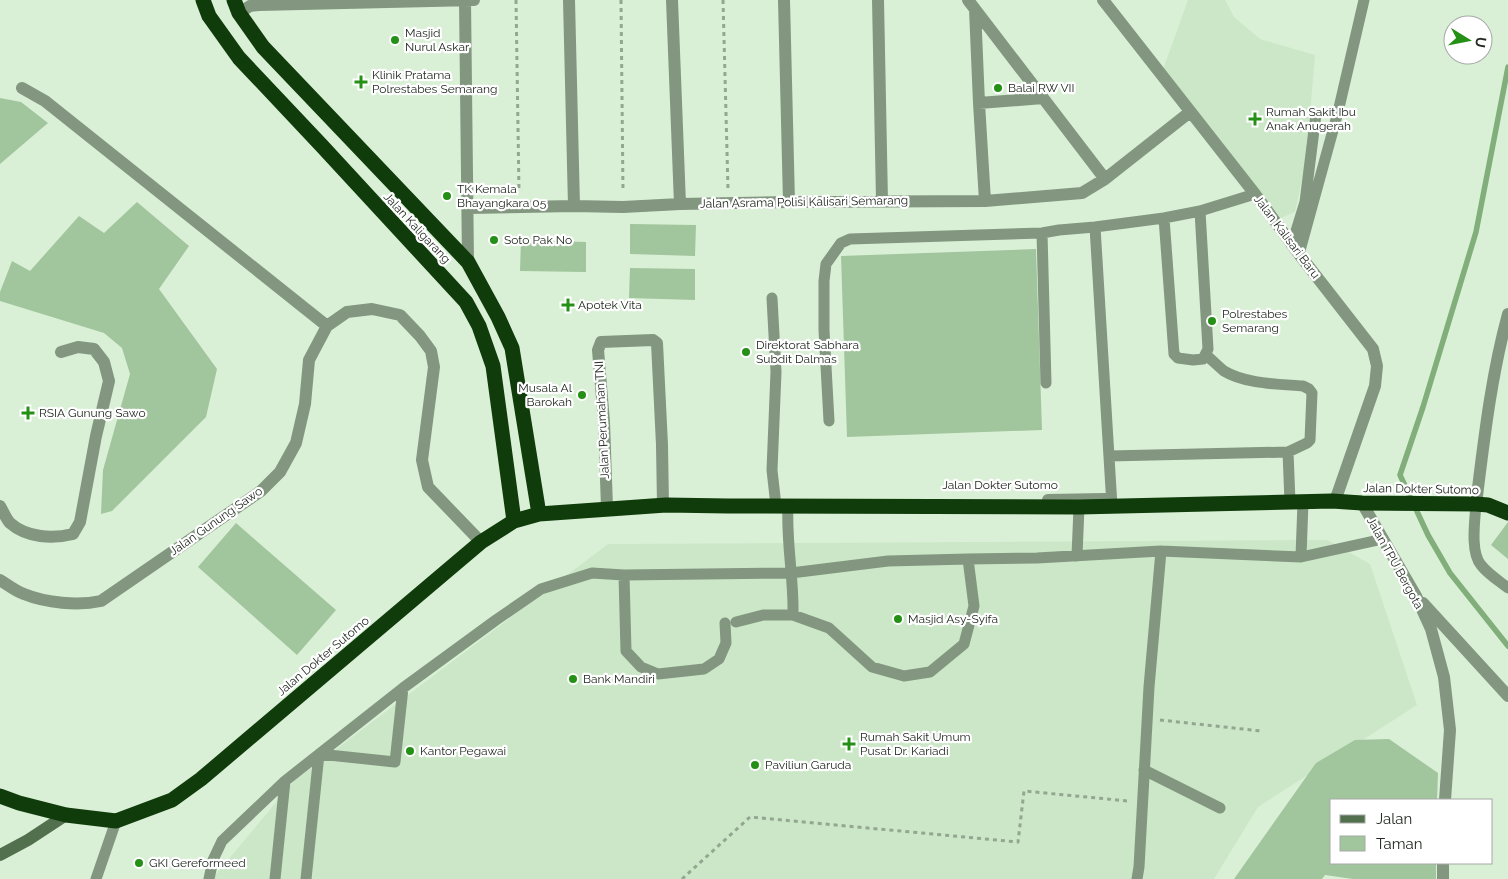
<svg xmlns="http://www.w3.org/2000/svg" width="1508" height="879" font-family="Raleway,sans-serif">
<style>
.built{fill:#cbe7c7}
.green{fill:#a1c59c}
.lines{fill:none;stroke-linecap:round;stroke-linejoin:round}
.stream{stroke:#81ae7a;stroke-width:5.5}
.path{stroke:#94a692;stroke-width:3;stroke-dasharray:4 4;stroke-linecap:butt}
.lane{stroke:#839680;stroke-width:11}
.street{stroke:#839680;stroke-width:12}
.secondary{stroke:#526f4e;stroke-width:12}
.highway{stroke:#103b0b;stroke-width:15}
.poi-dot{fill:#249015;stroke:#fff;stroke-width:2}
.labels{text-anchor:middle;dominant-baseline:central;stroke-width:4.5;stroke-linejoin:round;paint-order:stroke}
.poi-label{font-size:12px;fill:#212920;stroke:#fff;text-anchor:start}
.street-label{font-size:12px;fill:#212920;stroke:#fff}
</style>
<rect width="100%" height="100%" fill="#d9f0d6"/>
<path class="built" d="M 1188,0 L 1225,0 L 1234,17 L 1260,39 L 1315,55 L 1306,162 L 1295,212 L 1281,218 L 1213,135 L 1161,75 Z
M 1327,540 L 1370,564 L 1417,705 L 1258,807 L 1214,879 L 212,879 L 294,781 L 608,544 Z"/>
<path class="green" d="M 0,98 L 21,102 L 48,123 L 0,164 Z
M 137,202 L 189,246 L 159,289 L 217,369 L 206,417 L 112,511 L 101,514 L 103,470 L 130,374 L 122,348 L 104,333 L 0,301 L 0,292 L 12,261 L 30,271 L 79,216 L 104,233 Z
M 630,224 L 696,225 L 695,256 L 630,254 Z
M 521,240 L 586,242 L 586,272 L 520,271 Z
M 1036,249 L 1042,430 L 847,437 L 841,256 Z
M 630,268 L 695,269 L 695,300 L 629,298 Z
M 1508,522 L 1508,559 L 1491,545 Z
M 236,523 L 336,610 L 297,655 L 198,567 Z
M 1389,739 L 1438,773 L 1437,800 L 1332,800 L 1332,863 L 1436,863 L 1436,879 L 1353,879 L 1325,875 L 1322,879 L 1234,879 L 1316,763 L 1355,740 Z"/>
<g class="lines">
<path class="stream" d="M 1508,67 L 1476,232 L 1423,407 L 1400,475 L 1428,535 L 1450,573 L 1508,646"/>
<path class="path" d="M 516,0 L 519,192
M 621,0 L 623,192
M 723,0 L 728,189
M 1160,720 L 1261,731
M 682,879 L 750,817 L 1018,842 L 1024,791 L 1128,801 L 1129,799"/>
<path class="lane" d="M 1164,218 L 1174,354 L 1178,358 L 1193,360 L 1203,359 L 1208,349 L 1200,211
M 1095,227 L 1112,506
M 1042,233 L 1046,383
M 1292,244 L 1305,202 L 1316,114
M 1299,254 L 1338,112 L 1364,0
M 772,298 L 776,372 L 772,470 L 776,506
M 1206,355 C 1212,360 1218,366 1224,371 C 1245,384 1279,384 1303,386 L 1309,389 L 1312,393 L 1310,440 L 1307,443 L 1288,452
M 829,421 L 824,330 L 824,281 L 826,264 L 841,243 L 850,239 L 1042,233 L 1059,230 L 1095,227 L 1164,218 L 1200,211 L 1255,194
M 1109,456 L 1288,452 L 1290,502
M 1476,504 C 1475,520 1470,552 1481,565 C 1488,574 1499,581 1508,588
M 788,506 C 786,542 794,579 793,615
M 1077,556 L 1079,507
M 1301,557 L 1303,502
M 968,559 L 1037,558 L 1161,551 L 1301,557 L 1383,539
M 624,575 L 626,651 L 641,667 L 658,674 L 704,669 L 719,659 L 726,643 L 725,623
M 1144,770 L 1220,808
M 96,879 L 116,821
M 209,879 L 213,860 L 222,841 L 285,781 L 403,688 L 496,620 L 541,589 L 592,573 L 624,575 L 791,573 L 888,561 L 968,559 L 974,606 L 964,644 L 930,672 L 904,676 L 872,667 L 829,628 L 793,615 L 763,615 L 736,622
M 275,879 L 285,781
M 306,879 L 319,754 L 395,762 L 403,688
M 1137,879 L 1139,867 L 1149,687 L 1161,551"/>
<path class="street" d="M 465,0 L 468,262
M 569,0 L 574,206
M 672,0 L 680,204
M 784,0 L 789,202
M 878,0 L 882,201
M 968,0 L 1105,179
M 1103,0 L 1255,194 L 1299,254 L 1373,349 L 1377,366 L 1375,386 L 1335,501
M 975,9 L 979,103 L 985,201
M 239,13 L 250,6 L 259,5 L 474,0
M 22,88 L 45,101 L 327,326
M 979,103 L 1043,98
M 468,208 L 574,206 L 623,207 L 680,204 L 789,202 L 985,201 L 1082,193 L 1105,179 L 1190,112
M 1048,500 L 1105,499
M 1362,503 L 1416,596 L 1431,629 L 1444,677 L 1450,730 L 1445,800
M 1476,504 C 1484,440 1491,376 1508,314
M 0,506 C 3,511 6,519 10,523 C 27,538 53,539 73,534 L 80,522 L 96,436 L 109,381 L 104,362 L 94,349 L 78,347 L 61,352
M 607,508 L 604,422 L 598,350 L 601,342 L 653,340 L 657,343 L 662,445 L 663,505
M 0,580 C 8,585 15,591 24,594 C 46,603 78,606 101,601 L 261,491 L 280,472 L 296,443 L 305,404 L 309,360 L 327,326 L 347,312 L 372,309 L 400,315 L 420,336 L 431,351 L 434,367 L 422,460 L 428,487 L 481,542
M 1423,603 L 1508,696
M 1443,879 L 1443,863"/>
<path class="secondary" d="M 0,855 L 28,840 L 66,815"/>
<path class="highway" d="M 203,0 L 209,16 L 239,58 L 322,146 L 466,302 L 479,326 L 493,366 L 514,521
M 234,0 L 239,13 L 263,47 L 468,262 L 498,317 L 512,348 L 539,514
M 0,796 L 19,803 L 66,815 L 116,821 L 172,800 L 201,779 L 481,542 L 514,521 L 539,514 L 666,505 L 728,506 L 1079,507 L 1332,501 L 1362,503 L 1476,504 L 1488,505 L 1508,513"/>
</g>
<g class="poi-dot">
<circle cx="395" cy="40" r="5"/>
<path d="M358.5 74.5h5v5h5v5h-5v5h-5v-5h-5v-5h5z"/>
<circle cx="998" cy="88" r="5"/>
<path d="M1252.5 111.5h5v5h5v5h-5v5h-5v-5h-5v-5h5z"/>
<circle cx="447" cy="196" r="5"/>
<circle cx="494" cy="240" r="5"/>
<path d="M565.5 297.5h5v5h5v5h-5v5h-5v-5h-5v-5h5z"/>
<circle cx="1212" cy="321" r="5"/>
<circle cx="746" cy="352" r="5"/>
<circle cx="582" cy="395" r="5"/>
<path d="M25.5 405.5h5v5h5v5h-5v5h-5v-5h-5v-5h5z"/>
<circle cx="898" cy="619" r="5"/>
<circle cx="573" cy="679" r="5"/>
<path d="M846.5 736.5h5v5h5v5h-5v5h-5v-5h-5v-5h5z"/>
<circle cx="410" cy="751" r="5"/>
<circle cx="755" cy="765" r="5"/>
<circle cx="139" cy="863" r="5"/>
</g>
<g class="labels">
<g class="poi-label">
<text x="405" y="33">Masjid<tspan x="405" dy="14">Nurul Askar</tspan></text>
<text x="372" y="75">Klinik Pratama<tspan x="372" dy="14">Polrestabes Semarang</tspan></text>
<text x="1008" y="88">Balai RW VII</text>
<text x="1266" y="112">Rumah Sakit Ibu<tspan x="1266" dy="14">Anak Anugerah</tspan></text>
<text x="457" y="189">TK Kemala<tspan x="457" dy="14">Bhayangkara 05</tspan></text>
<text x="504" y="240">Soto Pak No</text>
<text x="578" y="305">Apotek Vita</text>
<text x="1222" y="314">Polrestabes<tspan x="1222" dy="14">Semarang</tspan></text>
<text x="756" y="345">Direktorat Sabhara<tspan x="756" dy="14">Subdit Dalmas</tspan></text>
<text x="572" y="388" text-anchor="end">Musala Al<tspan x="572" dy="14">Barokah</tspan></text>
<text x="39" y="413">RSIA Gunung Sawo</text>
<text x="908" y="619">Masjid Asy-Syifa</text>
<text x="583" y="679">Bank Mandiri</text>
<text x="860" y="737">Rumah Sakit Umum<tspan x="860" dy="14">Pusat Dr. Kariadi</tspan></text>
<text x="420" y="751">Kantor Pegawai</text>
<text x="765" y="765">Paviliun Garuda</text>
<text x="149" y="863">GKI Gereformeed</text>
</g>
<g class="street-label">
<text transform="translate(804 202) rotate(-1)">Jalan Asrama Polisi Kalisari Semarang</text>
<text transform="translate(417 228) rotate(47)">Jalan Kaligarang</text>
<text transform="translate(1287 237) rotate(53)">Jalan Kalisari Baru</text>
<text transform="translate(602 420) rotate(-93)">Jalan Perumahan TNI</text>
<text x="1000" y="485">Jalan Dokter Sutomo</text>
<text transform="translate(1421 489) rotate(1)">Jalan Dokter Sutomo</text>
<text transform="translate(216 521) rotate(-35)">Jalan Gunung Sawo</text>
<text transform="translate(1395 563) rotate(61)">Jalan TPU Bergota</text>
<text transform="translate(323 656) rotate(-40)">Jalan Dokter Sutomo</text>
</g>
</g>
<rect x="1330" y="799" width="162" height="65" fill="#ffffff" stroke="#a6a9a6"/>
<rect x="1340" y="815" width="25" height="8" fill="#526f4e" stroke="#a6a9a6"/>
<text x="1376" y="824" font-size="15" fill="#212920">Jalan</text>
<rect x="1340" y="836" width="25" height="15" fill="#a1c59c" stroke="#a6a9a6"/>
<text x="1376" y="849" font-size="15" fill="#212920">Taman</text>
<g transform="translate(1468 40) rotate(100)"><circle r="24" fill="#ffffff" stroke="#a6a9a6"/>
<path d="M0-4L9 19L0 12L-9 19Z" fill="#249015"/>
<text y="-8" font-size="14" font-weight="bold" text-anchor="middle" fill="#212920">U</text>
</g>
</svg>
